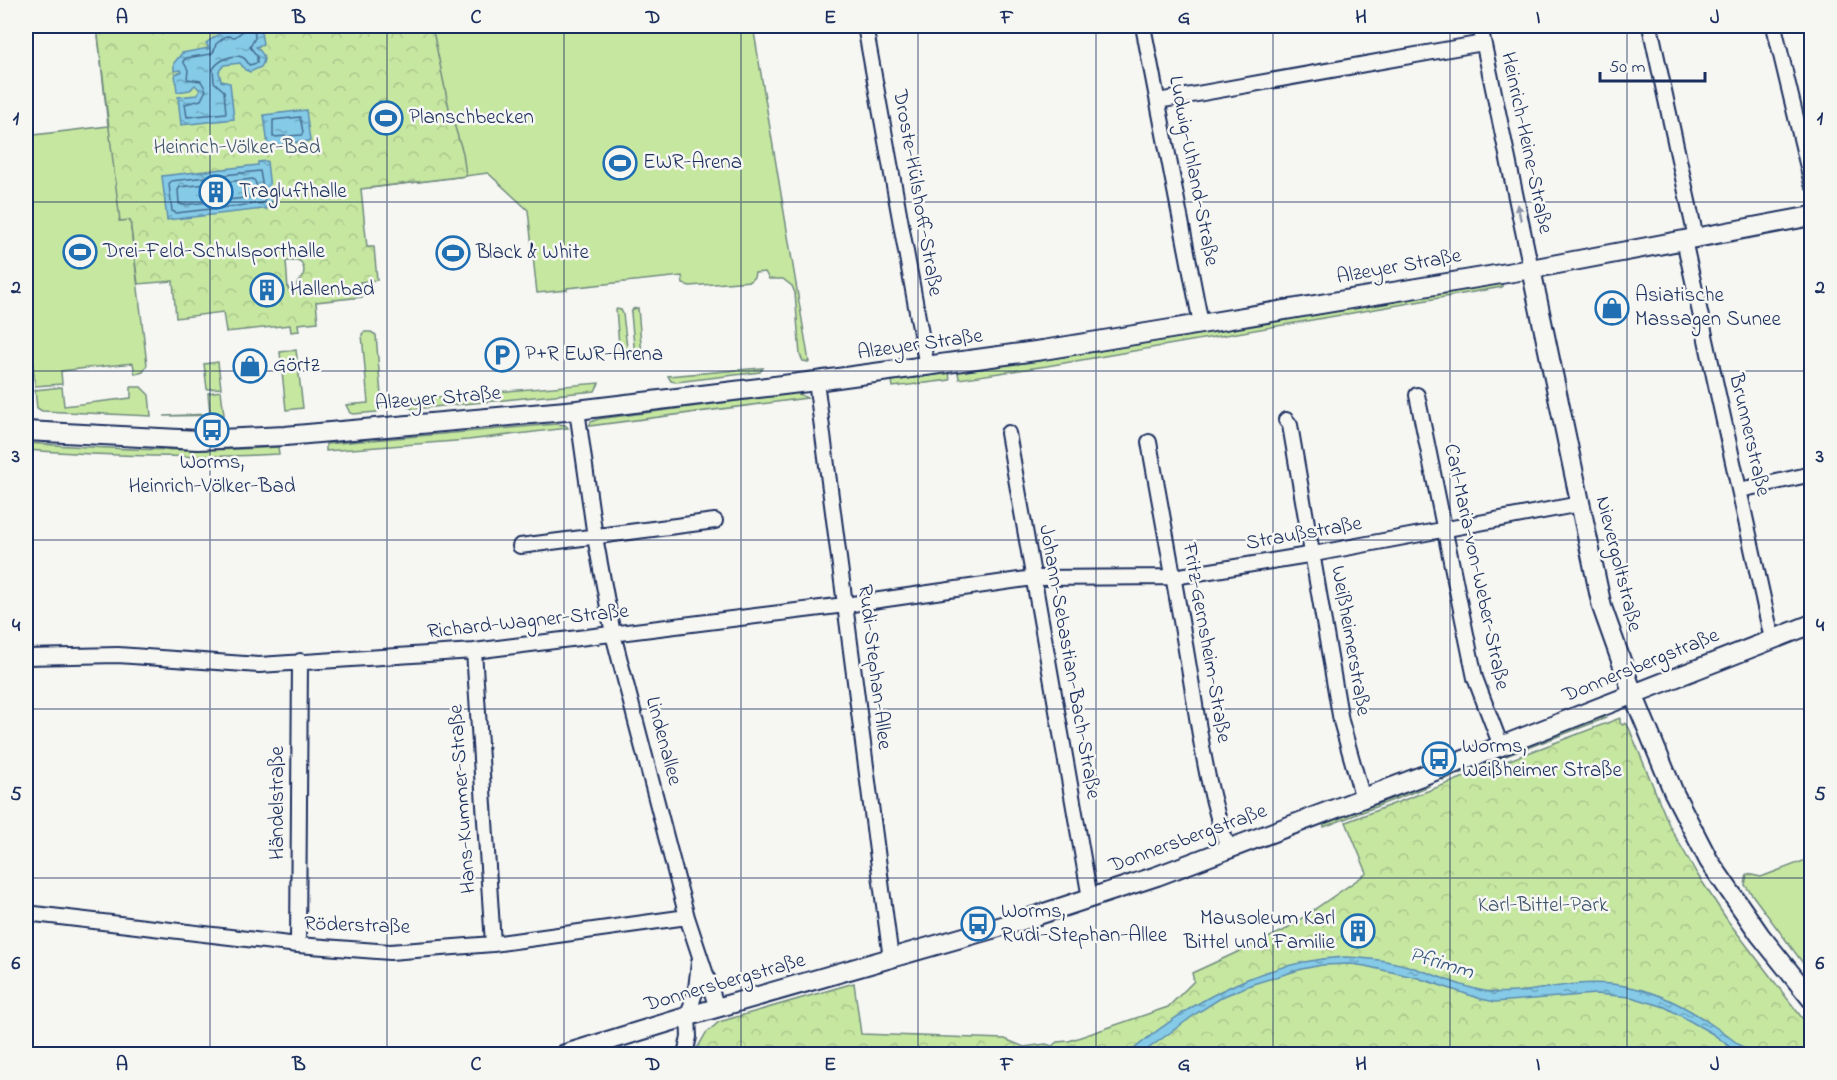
<svg xmlns="http://www.w3.org/2000/svg" width="1837" height="1080" font-family="'Indie Flower',sans-serif">
<style>
.green{fill:#c6e7a0;stroke:#708b7f;stroke-width:1.5}
.forest{fill:url(#forest-crowns);stroke:#708b7f;stroke-width:1.5;fill-rule:evenodd}
.water{fill:url(#water-ripples);stroke:#5b8cb0;stroke-width:1.5}
.lines{fill:none;stroke-linecap:round;stroke-linejoin:round}
.shore{stroke:#456d94;stroke-width:1.5}
.street-casing{stroke:#1b2f5e;stroke-width:18}
.secondary-casing{stroke:#1b2f5e;stroke-width:22}
.street{stroke:#f6f6f2;stroke-width:14}
.secondary{stroke:#f6f6f2;stroke-width:18}
.oneway{fill:#8892a8}
.grid{fill:none;stroke:#1b2f5e;stroke-width:1.5;stroke-opacity:0.55}
.labels{text-anchor:middle;dominant-baseline:central;stroke-width:5;stroke-linejoin:round;paint-order:stroke}
.poi-label{font-size:21px;fill:#1b2f5e;stroke:#f6f6f2;text-anchor:start}
.street-label{font-size:21px;fill:#1b2f5e;stroke:#f6f6f2}
.park-label{font-size:21px;fill:#3d546b;stroke:#f6f6f2}
.water-label{font-size:22px;font-style:italic;fill:#365680;stroke:#f6f6f2}
.neatline{fill:none;stroke:#1b2f5e;stroke-width:2}
.grid-label{font-size:20px;text-anchor:middle;font-weight:bold;fill:#1b2f5e}
</style>
<defs>
<pattern id="forest-crowns" width="20" height="18" patternUnits="userSpaceOnUse" patternTransform="scale(1.5)"><rect width="20" height="18" fill="#c6e7a0"/><path d="M2 6a3 3 0 1 1 6 0M12 15a3 3 0 1 1 6 0" fill="none" stroke="#aac68c"/></pattern>
<pattern id="water-ripples" width="26" height="14" patternUnits="userSpaceOnUse" patternTransform="scale(1.5)"><rect width="26" height="14" fill="#85cae6"/><path d="M2 4q2-2 4 0t4 0M15 11q2-2 4 0t4 0" fill="none" stroke="#6ca4be"/></pattern>
</defs>
<rect width="100%" height="100%" fill="#f6f6f2"/>
<filter id="ink" filterUnits="userSpaceOnUse"><feTurbulence type="fractalNoise" baseFrequency=".0167" numOctaves="2"/><feDisplacementMap in="SourceGraphic" scale="12" xChannelSelector="R" yChannelSelector="G"/><feConvolveMatrix kernelMatrix="1 2 1 2 8 2 1 2 1" color-interpolation-filters="sRGB"/></filter>
<g filter="url(#ink)">
<path class="green" d="M 97,26 L 160,26 L 119,221 L 130,220 L 147,365 L 143,372 L 135,374 L 133,363 L 61,371 L 62,384 L 35,386 L 26,293 L 26,136 L 108,126 Z
M 316,26 L 753,26 L 809,362 L 803,361 L 800,355 L 795,293 L 792,286 L 783,279 L 769,279 L 765,272 L 755,273 L 754,277 L 750,281 L 690,286 L 683,284 L 682,276 L 567,288 L 567,290 L 537,293 L 528,210 L 488,173 L 371,188 Z
M 1502,283 L 1502,287 L 1047,366 L 959,379 L 958,372 L 1063,357 Z
M 638,308 L 642,355 L 635,356 L 631,313 L 633,309 Z
M 616,309 L 621,310 L 623,314 L 628,356 L 620,357 Z
M 364,332 L 371,332 L 376,335 L 382,407 L 377,412 L 353,414 L 350,413 L 346,405 L 368,403 L 362,334 Z
M 296,350 L 303,408 L 286,410 L 280,352 Z
M 218,362 L 221,388 L 207,389 L 204,364 Z
M 763,368 L 760,372 L 676,382 L 671,381 L 668,376 Z
M 949,373 L 950,380 L 893,387 L 892,381 Z
M 599,383 L 595,391 L 413,409 L 406,406 L 404,400 Z
M 62,387 L 64,406 L 131,398 L 131,387 L 141,387 L 149,395 L 151,416 L 42,411 L 37,408 L 35,390 Z
M 221,391 L 224,415 L 164,416 L 210,414 L 208,393 Z
M 797,393 L 807,398 L 589,426 L 591,422 L 598,419 Z
M 556,424 L 565,425 L 568,428 L 468,440 L 326,451 L 326,444 Z
M 26,443 C 110,449 194,453 278,447 L 279,454 C 194,459 110,456 26,450 Z
M 1605,714 L 1606,718 L 1443,780 L 1442,777 Z
M 1428,783 L 1429,786 L 1324,827 L 1323,823 Z
M 1811,858 L 1811,974 L 1745,885 L 1747,874 L 1761,877 Z"/>
<path class="forest" d="M 97,26 L 432,26 L 449,108 L 463,153 L 466,176 L 361,189 L 367,247 L 374,247 L 377,280 L 360,282 L 362,297 L 316,302 L 318,322 L 298,324 L 299,331 L 291,332 L 290,325 L 226,332 L 223,312 L 176,318 L 173,281 L 138,284 L 130,220 L 120,221 ZM 286,261 L 300,261 C 306,268 305,277 297,283 L 297,289 L 288,289 Z
M 1620,718 L 1620,723 L 1623,725 L 1625,723 L 1629,728 L 1670,827 L 1697,874 L 1728,921 L 1812,1031 L 1811,1054 L 694,1054 L 706,1033 L 719,1022 L 854,983 L 861,1034 L 1005,1039 L 1024,1047 L 1046,1044 L 1052,1046 L 1057,1042 L 1069,1041 L 1168,1007 L 1194,981 L 1192,973 L 1283,931 L 1367,873 L 1346,822 Z"/>
<path class="water" d="M 260,26 L 263,44 L 256,47 C 263,53 267,58 261,67 L 250,72 L 245,70 L 240,63 L 224,65 L 219,71 L 221,81 L 230,83 L 234,119 L 181,125 L 178,97 L 197,95 L 200,90 L 195,85 L 190,90 L 177,92 L 175,74 L 182,72 L 181,70 L 174,71 L 174,63 L 182,53 L 209,48 L 206,43 L 229,27 L 233,31 L 235,29 Z
M 380,101 L 384,104 L 386,112 L 392,107 L 400,111 L 401,120 L 392,125 L 393,130 L 388,133 L 383,131 L 383,127 L 372,124 L 371,115 L 376,111 L 375,105 Z
M 306,110 L 310,141 L 268,146 L 264,115 Z
M 267,161 L 272,208 L 167,220 L 162,176 L 258,165 L 258,162 Z
M 1345,957 C 1370,958 1394,961 1417,969 C 1442,977 1466,989 1492,992 C 1520,995 1550,986 1578,984 C 1650,978 1698,1012 1751,1054 L 1739,1054 L 1713,1034 L 1665,1007 L 1631,997 L 1595,994 L 1495,1002 L 1481,999 L 1418,978 L 1365,966 L 1351,964 L 1322,965 L 1302,969 L 1253,984 L 1224,996 L 1197,1013 L 1141,1054 L 1128,1054 C 1189,1002 1263,961 1345,957 Z"/>
<g class="lines">
<path class="shore" d="M 244,26 L 243,31 L 235,37 L 226,36 L 216,44 L 214,51 L 211,54 L 186,58 L 183,61 L 188,70 L 187,79 L 201,81 L 206,90 L 201,100 L 185,104 L 187,117 L 226,113 L 224,91 L 214,82 L 213,69 C 218,61 232,53 242,57 C 245,58 248,63 249,65 L 257,63 L 257,56 L 250,47 L 255,38 L 254,26
M 300,117 L 303,132 L 302,135 L 273,137 L 273,120 Z
M 260,171 L 265,200 L 263,203 L 176,213 L 172,211 L 169,184 L 171,181 Z
M 253,179 C 257,182 258,193 254,197 L 182,205 L 179,203 L 178,190 L 180,187 Z"/>
<g class="street-casing">
<path id="street" d="M 865,26 L 927,367
M 1143,26 L 1201,324
M 1480,26 L 1531,269
M 1650,26 L 1696,238
M 1774,26 L 1812,184
M 1158,101 L 1483,43
M 1684,240 L 1772,639
M 816,381 L 891,959
M 1417,395 L 1475,678 L 1501,746
M 577,410 L 595,537 L 613,634 L 687,917 L 717,1008
M 1286,420 L 1290,425 L 1341,721 L 1363,799
M 1008,433 L 1090,898
M 1149,442 C 1162,515 1176,589 1188,662 C 1199,726 1206,790 1229,850
M 1740,490 L 1812,474
M 520,546 L 715,521
M 474,651 L 493,944
M 26,657 L 118,655 L 259,665 L 474,651 L 845,605 L 1033,578 L 1174,577 L 1314,554 L 1580,504
M 26,913 L 298,945 L 390,952 L 493,944 L 687,917
M 298,945 L 300,661
M 685,1054 L 689,1037 L 688,1016 L 696,989 L 699,962"/>
</g>
<g class="secondary-casing">
<path id="secondary" d="M 1531,269 L 1602,607 L 1633,694 L 1674,793 L 1709,861 L 1760,935 L 1812,1000
M 26,431 L 198,440 L 285,436 L 577,410 L 816,381 L 1043,350 L 1201,324 L 1531,269 L 1812,216
M 565,1054 L 699,1013 L 1020,921 L 1157,876 L 1501,746 L 1812,624"/>
</g>
<use href="#street" class="street"/>
<use href="#secondary" class="secondary"/>
</g>
<defs><path id="oneway-solid" d="M-6-.8H1V-3.2L6.5 0L1 3.2V.8H-6Z" transform="scale(1.5)"/></defs>
<use class="oneway" href="#oneway-solid" transform="translate(1519 212) rotate(-102)"/>
</g>
<path class="grid" d="M 210,26 L 210,1054M 387,26 L 387,1054M 564,26 L 564,1054M 741,26 L 741,1054M 918,26 L 918,1054M 1096,26 L 1096,1054M 1273,26 L 1273,1054M 1450,26 L 1450,1054M 1627,26 L 1627,1054M 26,202 L 1812,202M 26,371 L 1812,371M 26,540 L 1812,540M 26,709 L 1812,709M 26,878 L 1812,878"/>
<defs>
<g id="stadium-ring" transform="scale(1.725)"><circle r="9.5" fill="#f6f6f2" stroke="#1f6fb2" stroke-width="1.5"/><path d="M0-5a6.5 5 0 1 0 0 10a6.5 5 0 1 0 0-10ZM-3.5-1.8h7v3.6h-7Z" fill="#1f6fb2"/></g>
<g id="building-ring" transform="scale(1.725)"><circle r="9.5" fill="#f6f6f2" stroke="#1f6fb2" stroke-width="1.5"/><path d="M-4-6H4V6H1V3H-1V6H-4ZM-2.5-4.3h1.7v1.8h-1.7ZM.8-4.3h1.7v1.8H.8ZM-2.5-1h1.7V.8h-1.7ZM.8-1h1.7V.8H.8Z" fill="#1f6fb2"/></g>
<g id="shop-ring" transform="scale(1.725)"><circle r="9.5" fill="#f6f6f2" stroke="#1f6fb2" stroke-width="1.5"/><path d="M-5-2.5h2.3a2.7 3.5 0 0 1 5.4 0H5L5.5 6h-11ZM-1.5-2.5h3a1.5 2.3 0 0 0-3 0Z" fill="#1f6fb2"/></g>
<g id="parking-ring" transform="scale(1.725)"><circle r="9.5" fill="#f6f6f2" stroke="#1f6fb2" stroke-width="1.5"/><path d="M-3.5-5.5H1a3.5 3.5 0 0 1 0 7H-1V5.5H-3.5ZM-1-3.4V-.6H.8a1.4 1.4 0 0 0 0-2.8Z" fill="#1f6fb2"/></g>
<g id="bus-ring" transform="scale(1.725)"><circle r="9.5" fill="#f6f6f2" stroke="#1f6fb2" stroke-width="1.5"/><path d="M-5-6H5V4H4V6H2V4H-2V6H-4V4H-5ZM-3.5-4V0h7V-4ZM-3.5 1.2v1.5H-2V1.2ZM2 1.2v1.5H3.5V1.2Z" fill="#1f6fb2"/></g>
</defs>
<g fill-rule="evenodd">
<use href="#stadium-ring" x="386" y="118"/>
<use href="#stadium-ring" x="620" y="163"/>
<use href="#building-ring" x="216" y="192"/>
<use href="#stadium-ring" x="80" y="252"/>
<use href="#stadium-ring" x="453" y="253"/>
<use href="#building-ring" x="267" y="290"/>
<use href="#shop-ring" x="1612" y="308"/>
<use href="#parking-ring" x="502" y="355"/>
<use href="#shop-ring" x="250" y="366"/>
<use href="#bus-ring" x="212" y="430"/>
<use href="#bus-ring" x="1439" y="759"/>
<use href="#bus-ring" x="978" y="924"/>
<use href="#building-ring" x="1358" y="931"/>
</g>
<g class="labels">
<g class="poi-label">
<text x="409" y="118">Planschbecken</text>
<text x="643" y="163">EWR-Arena</text>
<text x="239" y="192">Traglufthalle</text>
<text x="103" y="252">Drei-Feld-Schulsporthalle</text>
<text x="476" y="253">Black &amp; White</text>
<text x="290" y="290">Hallenbad</text>
<text x="1635" y="296">Asiatische<tspan x="1635" dy="24">Massagen Sunee</tspan></text>
<text x="525" y="355">P+R EWR-Arena</text>
<text x="273" y="366">Görtz</text>
<text x="212" y="463" text-anchor="middle">Worms,<tspan x="212" dy="24">Heinrich-Völker-Bad</tspan></text>
<text x="1462" y="747">Worms,<tspan x="1462" dy="24">Weißheimer Straße</tspan></text>
<text x="1001" y="912">Worms,<tspan x="1001" dy="24">Rudi-Stephan-Allee</tspan></text>
<text x="1335" y="919" text-anchor="end">Mausoleum Karl<tspan x="1335" dy="24">Bittel und Familie</tspan></text>
</g>
<g class="street-label">
<text transform="translate(1526 143) rotate(78)">Heinrich-Heine-Straße</text>
<text transform="translate(1193 171) rotate(79)">Ludwig-Uhland-Straße</text>
<text transform="translate(917 193) rotate(80)">Droste-Hülshoff-Straße</text>
<text transform="translate(1399 267) rotate(-10)">Alzeyer Straße</text>
<text transform="translate(920 345) rotate(-8)">Alzeyer Straße</text>
<text transform="translate(438 399) rotate(-5)">Alzeyer Straße</text>
<text transform="translate(1749 435) rotate(77)">Brunnerstraße</text>
<text transform="translate(1304 534) rotate(-10)">Straußstraße</text>
<text transform="translate(1618 564) rotate(76)">Nievergoltstraße</text>
<text transform="translate(1476 567) rotate(78)">Carl-Maria-von-Weber-Straße</text>
<text transform="translate(528 622) rotate(-6)">Richard-Wagner-Straße</text>
<text transform="translate(1350 641) rotate(80)">Weißheimerstraße</text>
<text transform="translate(1206 643) rotate(80)">Fritz-Gernsheim-Straße</text>
<text transform="translate(1069 662) rotate(80)">Johann-Sebastian-Bach-Straße</text>
<text transform="translate(1641 666) rotate(-22)">Donnersbergstraße</text>
<text transform="translate(874 667) rotate(83)">Rudi-Stephan-Allee</text>
<text transform="translate(663 741) rotate(75)">Lindenallee</text>
<text transform="translate(463 799) rotate(-94)">Hans-Kummer-Straße</text>
<text transform="translate(278 803) rotate(-90)">Händelstraße</text>
<text transform="translate(1188 839) rotate(-20)">Donnersbergstraße</text>
<text transform="translate(357 926) rotate(2)">Röderstraße</text>
<text transform="translate(725 983) rotate(-16)">Donnersbergstraße</text>
</g>
<g class="park-label">
<text x="237" y="148">Heinrich-Völker-Bad</text>
<text x="1543" y="906">Karl-Bittel-Park</text>
</g>
<g class="water-label">
<text transform="translate(1441 964) rotate(17)">Pfrimm</text>
</g>
</g>
<rect width="1837" height="1080" fill="none" stroke="#f6f6f2" stroke-width="66"/>
<path d="M1600 72v9h105v-9" fill="none" stroke="#1b2f5e" stroke-width="3"/>
<text x="1609" y="72" font-size="18" fill="#1b2f5e" stroke="#f6f6f2" stroke-width="4.5" paint-order="stroke">50 m</text>
<rect x="33" y="33" width="1771" height="1014" class="neatline"/>
<g class="grid-label">
<text x="122" y="23">A</text>
<text x="299" y="23">B</text>
<text x="476" y="23">C</text>
<text x="653" y="23">D</text>
<text x="830" y="23">E</text>
<text x="1007" y="23">F</text>
<text x="1184" y="23">G</text>
<text x="1361" y="23">H</text>
<text x="1538" y="23">I</text>
<text x="1715" y="23">J</text>
<text x="16" y="124">1</text>
<text x="1820" y="124">1</text>
<text x="16" y="293">2</text>
<text x="1820" y="293">2</text>
<text x="16" y="462">3</text>
<text x="1820" y="462">3</text>
<text x="16" y="631">4</text>
<text x="1820" y="631">4</text>
<text x="16" y="800">5</text>
<text x="1820" y="800">5</text>
<text x="16" y="969">6</text>
<text x="1820" y="969">6</text>
<text x="122" y="1070">A</text>
<text x="299" y="1070">B</text>
<text x="476" y="1070">C</text>
<text x="653" y="1070">D</text>
<text x="830" y="1070">E</text>
<text x="1007" y="1070">F</text>
<text x="1184" y="1070">G</text>
<text x="1361" y="1070">H</text>
<text x="1538" y="1070">I</text>
<text x="1715" y="1070">J</text>
</g>
</svg>
